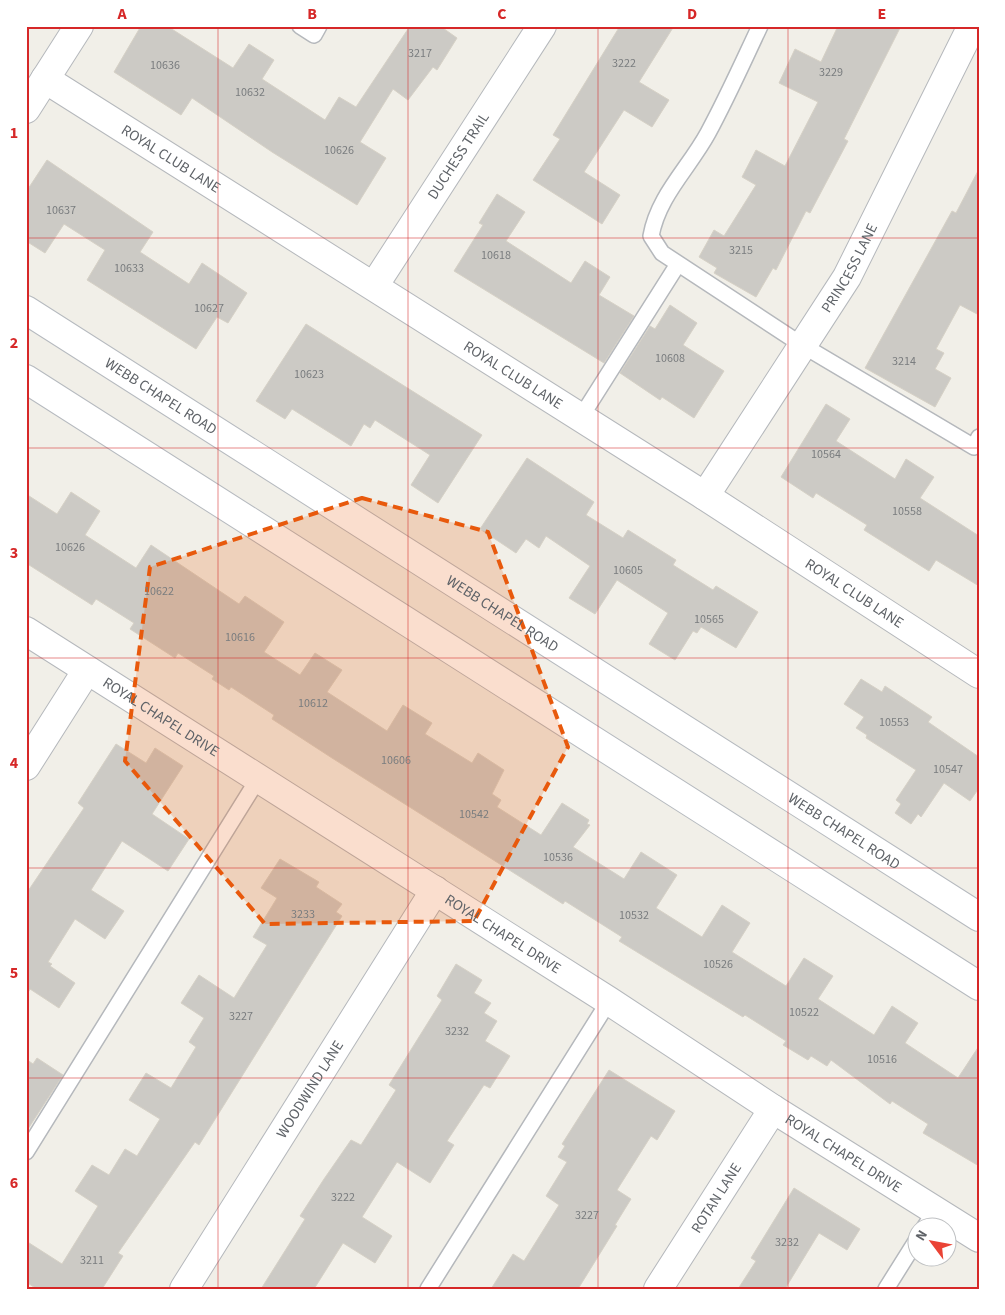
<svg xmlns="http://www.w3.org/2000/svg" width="1005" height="1315" font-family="'Source Sans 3',sans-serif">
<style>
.building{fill:#cccac5;stroke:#d6d1c6}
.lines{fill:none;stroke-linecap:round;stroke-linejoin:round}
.lane-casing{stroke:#b5b8bc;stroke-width:18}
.street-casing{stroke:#b5b8bc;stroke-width:30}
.secondary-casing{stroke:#b6babf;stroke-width:30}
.lane{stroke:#fff;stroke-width:15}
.street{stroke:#fff;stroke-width:28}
.secondary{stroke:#fff;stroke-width:28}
.marked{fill:#e8590c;fill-opacity:0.2;stroke:#e8590c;stroke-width:4;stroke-dasharray:10 6;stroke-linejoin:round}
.grid{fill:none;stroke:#d62828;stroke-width:1;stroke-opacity:0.55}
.labels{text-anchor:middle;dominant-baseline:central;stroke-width:4;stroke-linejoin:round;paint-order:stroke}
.number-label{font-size:12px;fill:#7a7d7f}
.street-label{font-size:15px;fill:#5f6368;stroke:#fff}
.neatline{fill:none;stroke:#d62828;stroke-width:2}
.grid-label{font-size:16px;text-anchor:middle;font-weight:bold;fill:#d62828}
</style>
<rect width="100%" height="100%" fill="#f1efe8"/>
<path class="building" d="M 141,26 L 167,26 L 233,68 L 249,44 L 274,60 L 262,79 L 325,120 L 339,97 L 356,107 L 410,26 L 440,26 L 457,38 L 437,70 L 433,67 L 408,100 L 393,89 L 360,142 L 386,158 L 357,205 L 272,152 L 192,98 L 181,115 L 114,72 Z
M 620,26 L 674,26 L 639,82 L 669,100 L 652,127 L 624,110 L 584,172 L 620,195 L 602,224 L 533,180 L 560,139 L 553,135 Z
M 838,26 L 901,26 L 844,139 L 848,141 L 810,213 L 806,211 L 776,270 L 773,268 L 756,297 L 714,273 L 717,268 L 699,257 L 714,230 L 724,236 L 756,185 L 742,177 L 756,150 L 785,166 L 818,102 L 779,83 L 795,49 L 821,62 Z
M 47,160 L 153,232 L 140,252 L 189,284 L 202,263 L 247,293 L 228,323 L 217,317 L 196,349 L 87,280 L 105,250 L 64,224 L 45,253 L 26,241 L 26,192 Z
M 979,169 L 979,315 L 960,305 L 936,349 L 944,353 L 935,369 L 951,378 L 935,407 L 865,368 L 952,211 L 956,213 Z
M 497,194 L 525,212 L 506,241 L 571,283 L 585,261 L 610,277 L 599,295 L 634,316 L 604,363 L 454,271 L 483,225 L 479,223 Z
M 670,305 L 697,323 L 683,345 L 724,371 L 694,418 L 662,397 L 660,400 L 620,373 L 650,326 L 655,329 Z
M 306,324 L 482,435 L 438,503 L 411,485 L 430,455 L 375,420 L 370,428 L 364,424 L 351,446 L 292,409 L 285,419 L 256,401 Z
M 826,404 L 850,419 L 836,441 L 895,479 L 906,459 L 934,477 L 920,498 L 979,536 L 979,586 L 936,560 L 929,571 L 864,530 L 867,525 L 816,493 L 813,498 L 781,477 Z
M 527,458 L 594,502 L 586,515 L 623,538 L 628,530 L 676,560 L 673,565 L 713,590 L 716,586 L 758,612 L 736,648 L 701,627 L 697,633 L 693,631 L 675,660 L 649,644 L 668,613 L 617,580 L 595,614 L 569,598 L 590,566 L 546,536 L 539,548 L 526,539 L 516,553 L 480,529 Z
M 71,492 L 100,511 L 85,535 L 136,568 L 151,545 L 239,604 L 245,596 L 284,622 L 264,652 L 300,675 L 315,653 L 342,670 L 327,692 L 387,731 L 403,705 L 432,723 L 425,734 L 472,763 L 478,753 L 504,770 L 492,794 L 501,800 L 497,807 L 541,835 L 562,803 L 589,820 L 587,824 L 590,825 L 573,847 L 624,879 L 641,852 L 677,875 L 656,908 L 702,937 L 722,905 L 750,923 L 732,952 L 786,986 L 804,958 L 833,976 L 818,999 L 874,1035 L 892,1006 L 918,1023 L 905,1043 L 958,1078 L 979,1046 L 979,1166 L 923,1133 L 928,1124 L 892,1101 L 890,1104 L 831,1060 L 827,1066 L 811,1056 L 808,1060 L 783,1045 L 786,1041 L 745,1015 L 743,1017 L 619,941 L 622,937 L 565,901 L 563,904 L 332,758 L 272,719 L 274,715 L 231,687 L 229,690 L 212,679 L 214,676 L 178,653 L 175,658 L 130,629 L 134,623 L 96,599 L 92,605 L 26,563 L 26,494 L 57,514 Z
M 861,679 L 882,692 L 885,686 L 932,717 L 928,722 L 979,757 L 979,788 L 970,801 L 944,783 L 921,817 L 918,814 L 911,824 L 895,813 L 901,804 L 896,800 L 916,770 L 866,738 L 867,735 L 856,728 L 864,717 L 844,704 Z
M 116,744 L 146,763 L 155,748 L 183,766 L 152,814 L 189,839 L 168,871 L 122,841 L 91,890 L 124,911 L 105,939 L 75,919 L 48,962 L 52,964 L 50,966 L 75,983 L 59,1008 L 30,989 L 26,996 L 26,894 L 84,808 L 78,803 Z
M 280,859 L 319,882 L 316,887 L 342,904 L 336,912 L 342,916 L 199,1145 L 195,1142 L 118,1253 L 123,1256 L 102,1289 L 37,1289 L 26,1282 L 26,1241 L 62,1264 L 98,1206 L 75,1191 L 92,1165 L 109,1175 L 125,1149 L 137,1156 L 160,1119 L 129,1100 L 146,1073 L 171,1088 L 196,1047 L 189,1042 L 204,1018 L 181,1003 L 199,975 L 234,998 L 267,945 L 253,937 L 277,898 L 261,888 Z
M 456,964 L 482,980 L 474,993 L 491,1003 L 484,1013 L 497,1021 L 485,1041 L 510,1056 L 490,1088 L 484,1085 L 447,1141 L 454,1145 L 430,1183 L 397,1162 L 362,1217 L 392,1236 L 375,1263 L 343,1243 L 314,1289 L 261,1289 L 305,1219 L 300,1216 L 324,1179 L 351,1140 L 361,1145 L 396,1090 L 389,1085 L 442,1000 L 437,996 Z
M 37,1058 L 63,1075 L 26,1132 L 26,1059 L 33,1064 Z
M 609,1070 L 675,1111 L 657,1140 L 651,1136 L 617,1190 L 631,1199 L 615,1225 L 617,1226 L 578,1289 L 491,1289 L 513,1254 L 524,1261 L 559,1205 L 546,1196 L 567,1162 L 558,1157 L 565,1146 L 562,1144 Z
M 794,1188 L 860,1229 L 847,1250 L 819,1233 L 785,1289 L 738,1289 L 756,1261 L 751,1258 Z"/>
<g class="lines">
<g class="lane-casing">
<path id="lane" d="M 300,26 L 314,35 L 319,26
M 760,26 C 743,62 727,98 708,133 C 689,168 658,196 651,236 L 662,253 L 802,345 L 974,447 L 979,437
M 581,417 L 678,264
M 26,1152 L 258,779
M 924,1228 L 936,1210
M 428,1289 L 609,1001
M 886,1289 L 918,1238"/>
</g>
<g class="street-casing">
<g id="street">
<path id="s1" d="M 45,79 L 705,496 L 979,674"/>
<path d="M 26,109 L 79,26"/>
<path id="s2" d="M 374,286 L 542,26"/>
<path id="s3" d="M 705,496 L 847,277 L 972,26"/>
<path id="s4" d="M 26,631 L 609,1001 L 773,1109 L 979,1238"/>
<path d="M 26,766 L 87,670"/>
<path id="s5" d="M 184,1289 L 435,890"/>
<path id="s6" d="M 658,1289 L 773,1109"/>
</g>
</g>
<g class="secondary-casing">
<g id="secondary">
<path id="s7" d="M 26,310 L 979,917"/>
<path d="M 26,379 L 979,986"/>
</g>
</g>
<use href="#lane" class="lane"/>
<use href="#street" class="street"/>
<use href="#secondary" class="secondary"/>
</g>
<path class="marked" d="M 362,498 L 488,532 L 568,747 L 474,921 L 265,924 L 125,761 L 150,567 Z"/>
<path class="grid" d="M 218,26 L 218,1289M 408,26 L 408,1289M 598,26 L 598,1289M 788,26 L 788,1289M 26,238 L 979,238M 26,448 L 979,448M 26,658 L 979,658M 26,868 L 979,868M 26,1078 L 979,1078"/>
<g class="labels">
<g class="number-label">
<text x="420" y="53">3217</text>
<text x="624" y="63">3222</text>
<text x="165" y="65">10636</text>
<text x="831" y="72">3229</text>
<text x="250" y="92">10632</text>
<text x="339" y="150">10626</text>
<text x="61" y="210">10637</text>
<text x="741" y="250">3215</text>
<text x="496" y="255">10618</text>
<text x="129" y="268">10633</text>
<text x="209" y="308">10627</text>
<text x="670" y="358">10608</text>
<text x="904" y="361">3214</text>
<text x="309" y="374">10623</text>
<text x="826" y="454">10564</text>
<text x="907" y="511">10558</text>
<text x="70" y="547">10626</text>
<text x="628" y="570">10605</text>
<text x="159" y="591">10622</text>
<text x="709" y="619">10565</text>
<text x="240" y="637">10616</text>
<text x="313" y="703">10612</text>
<text x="894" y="722">10553</text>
<text x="396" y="760">10606</text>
<text x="948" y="769">10547</text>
<text x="474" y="814">10542</text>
<text x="558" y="857">10536</text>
<text x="303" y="914">3233</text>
<text x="634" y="915">10532</text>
<text x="718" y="964">10526</text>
<text x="804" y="1012">10522</text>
<text x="241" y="1016">3227</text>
<text x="457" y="1031">3232</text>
<text x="882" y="1059">10516</text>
<text x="343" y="1197">3222</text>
<text x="587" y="1215">3227</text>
<text x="787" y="1242">3232</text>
<text x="92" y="1260">3211</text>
</g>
<g class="street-label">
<text stroke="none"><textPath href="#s2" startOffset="155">DUCHESS TRAIL</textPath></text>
<text stroke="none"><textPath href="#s1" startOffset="149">ROYAL CLUB LANE</textPath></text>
<text stroke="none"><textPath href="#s3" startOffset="270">PRINCESS LANE</textPath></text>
<text stroke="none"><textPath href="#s1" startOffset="554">ROYAL CLUB LANE</textPath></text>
<text stroke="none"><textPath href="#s7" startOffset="160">WEBB CHAPEL ROAD</textPath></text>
<text stroke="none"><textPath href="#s1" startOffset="959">ROYAL CLUB LANE</textPath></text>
<text stroke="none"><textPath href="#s7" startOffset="565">WEBB CHAPEL ROAD</textPath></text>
<text stroke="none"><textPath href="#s4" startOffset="160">ROYAL CHAPEL DRIVE</textPath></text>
<text stroke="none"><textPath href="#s7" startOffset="970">WEBB CHAPEL ROAD</textPath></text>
<text stroke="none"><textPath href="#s4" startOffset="565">ROYAL CHAPEL DRIVE</textPath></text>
<text stroke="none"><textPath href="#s5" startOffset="236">WOODWIND LANE</textPath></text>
<text stroke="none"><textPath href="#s4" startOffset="970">ROYAL CHAPEL DRIVE</textPath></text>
<text stroke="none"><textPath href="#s6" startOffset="108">ROTAN LANE</textPath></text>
</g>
</g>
<rect width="1005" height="1315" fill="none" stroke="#ffffff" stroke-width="55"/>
<g transform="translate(932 1242) rotate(302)"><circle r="24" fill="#ffffff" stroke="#bfc1c3"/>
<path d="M0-4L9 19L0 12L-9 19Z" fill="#ea4335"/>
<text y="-8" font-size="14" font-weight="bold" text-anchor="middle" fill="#5f6368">N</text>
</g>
<rect x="28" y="28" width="950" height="1260" class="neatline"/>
<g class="grid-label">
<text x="122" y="19">A</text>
<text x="312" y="19">B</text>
<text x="502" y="19">C</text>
<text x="692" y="19">D</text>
<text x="882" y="19">E</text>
<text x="14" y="138">1</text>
<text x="14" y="348">2</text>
<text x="14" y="558">3</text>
<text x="14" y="768">4</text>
<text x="14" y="978">5</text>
<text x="14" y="1188">6</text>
</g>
</svg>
